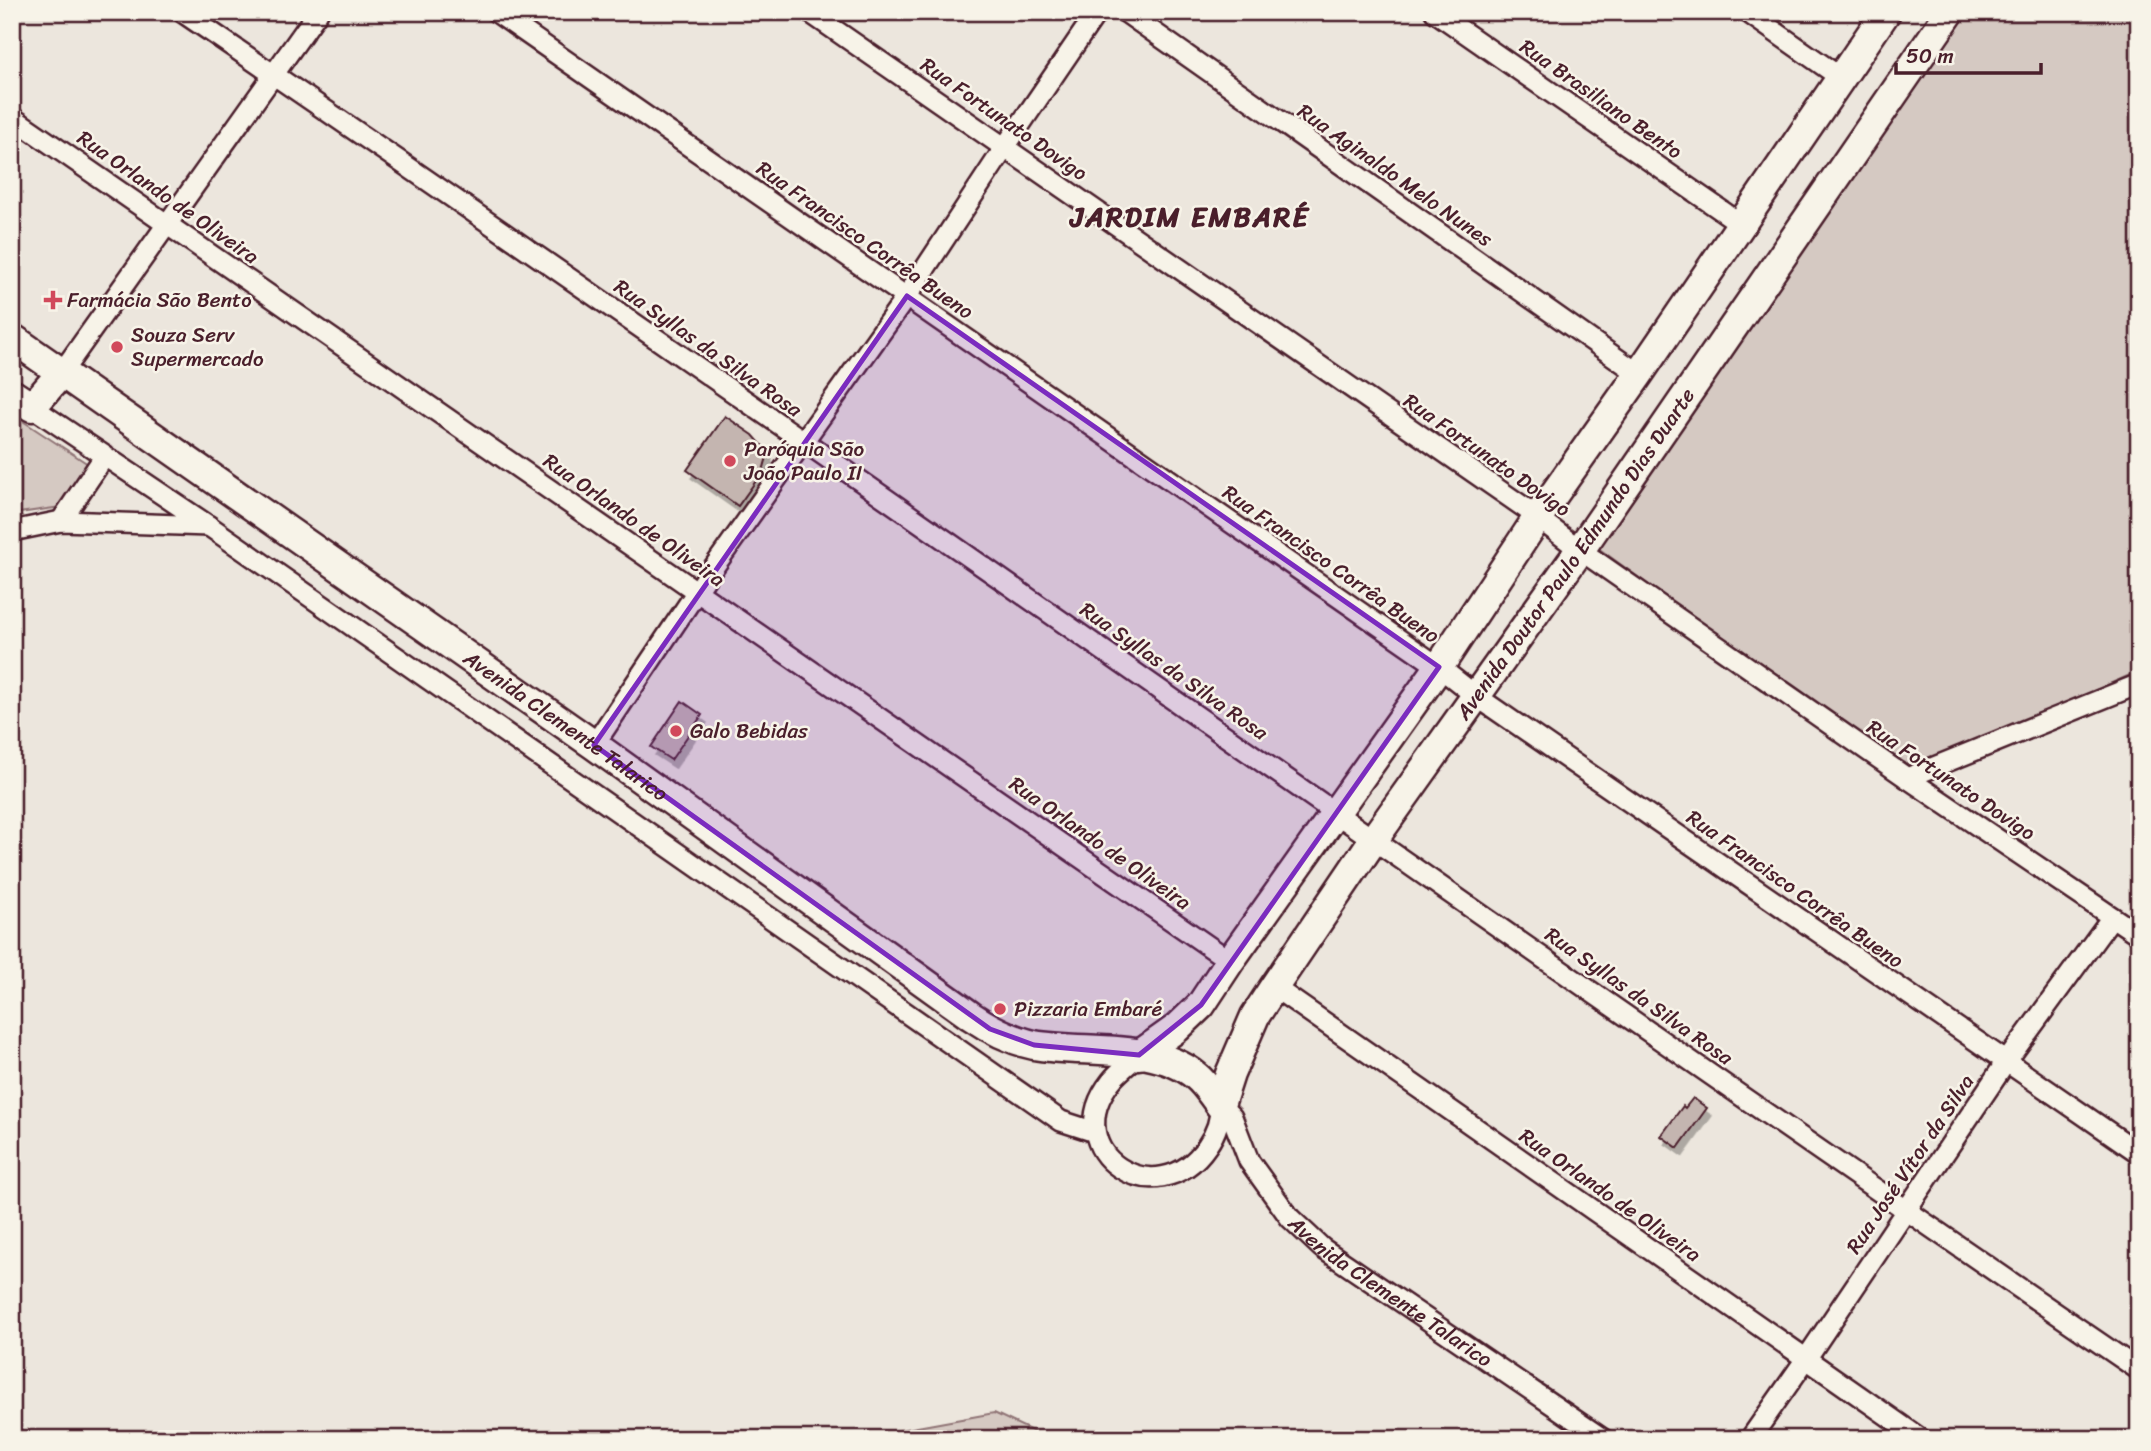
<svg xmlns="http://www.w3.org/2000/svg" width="2151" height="1451" font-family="Sriracha,sans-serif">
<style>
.green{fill:#d5c9c2;stroke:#907476;stroke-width:2}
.building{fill:#c4b5b0;stroke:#4a1f2b;stroke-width:2;filter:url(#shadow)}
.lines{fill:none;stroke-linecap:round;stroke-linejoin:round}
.street-casing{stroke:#4a1f2b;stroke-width:24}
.secondary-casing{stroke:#4a1f2b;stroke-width:33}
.street{stroke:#f7f3e8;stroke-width:19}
.secondary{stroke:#f7f3e8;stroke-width:28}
.marked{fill:#7b2cbf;fill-opacity:0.2;stroke:#7b2cbf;stroke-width:5;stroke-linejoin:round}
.poi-dot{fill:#d1495b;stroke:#f7f3e8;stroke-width:2.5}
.labels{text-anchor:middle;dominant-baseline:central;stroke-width:5;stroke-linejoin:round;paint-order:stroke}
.street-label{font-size:21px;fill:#4a1f2b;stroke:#f7f3e8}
.poi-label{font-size:21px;fill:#4a1f2b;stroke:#f7f3e8;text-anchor:start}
.district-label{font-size:28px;font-weight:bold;letter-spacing:2px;fill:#4a1f2b;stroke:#f7f3e8}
</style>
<defs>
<filter id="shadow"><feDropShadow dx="4.5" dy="8" stdDeviation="0" flood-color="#0004"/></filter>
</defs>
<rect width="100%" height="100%" fill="#ece6dd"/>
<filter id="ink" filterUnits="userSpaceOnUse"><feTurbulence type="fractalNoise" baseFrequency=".0143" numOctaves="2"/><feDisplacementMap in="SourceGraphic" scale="14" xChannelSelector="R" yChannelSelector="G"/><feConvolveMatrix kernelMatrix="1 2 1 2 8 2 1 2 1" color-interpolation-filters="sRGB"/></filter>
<g filter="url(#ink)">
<path class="green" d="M 1958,12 L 2139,12 L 2139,671 L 1934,761 L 1906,763 L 1887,758 L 1594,545 Z
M 12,414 L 88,464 L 61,507 L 12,514 Z
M 994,1413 L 1049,1439 L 882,1439 L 901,1430 Z"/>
<path class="building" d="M 725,416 L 753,435 L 767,451 L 767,457 L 763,471 L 738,506 L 687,470 Z
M 682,701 L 702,715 L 671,760 L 651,747 Z
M 1693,1098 L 1707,1108 L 1678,1148 L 1661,1136 L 1683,1106 L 1685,1108 Z"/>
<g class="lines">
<g class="street-casing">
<g id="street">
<path d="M 182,12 C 838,459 1483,922 2139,1370"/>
<path d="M 496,12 L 1439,667 L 1476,696 L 2139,1153"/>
<path d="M 809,12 L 1525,508 L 1580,550 L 1907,778 L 2139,935"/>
<path d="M 1125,12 L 1639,374"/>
<path d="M 1435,12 L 1741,224"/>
<path d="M 1747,12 L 1841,78"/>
<path d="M 12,117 L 1230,961"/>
<path d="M 62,372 L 318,12"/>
<path d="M 32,407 L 209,526 L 1061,1121 L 1095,1132"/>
<path d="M 61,521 L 104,457"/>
<path d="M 12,531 L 61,521 L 209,526"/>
<path d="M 594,745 L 706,578 L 907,296 L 1005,147 L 1097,12"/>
<path d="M 1907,778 L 2139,684"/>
<path d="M 1274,987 L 1921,1439"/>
<path d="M 1139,1055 C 1130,1063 1119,1071 1111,1081 C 1055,1152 1157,1219 1207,1146 C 1216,1133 1221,1120 1220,1105"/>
<path id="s1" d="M 1220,1105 L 1232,1117 L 1249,1161 L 1290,1218 L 1322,1248 L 1603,1439"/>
<path d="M 1750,1439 L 1806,1359 L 2006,1062 L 2112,917"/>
</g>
</g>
<g class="secondary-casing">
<g id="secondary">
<path id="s2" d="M 12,338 L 594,745 L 971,1016 C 990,1029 1011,1040 1034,1045 C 1084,1054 1155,1042 1196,1076 C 1206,1084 1212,1095 1220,1105"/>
<path d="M 12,394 L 32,407 L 62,372"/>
<path d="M 1139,1055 L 1177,1028 L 1201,1005 L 1230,961 L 1439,667 L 1538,517 L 1639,374 L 1886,12"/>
<path id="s3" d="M 1220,1105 L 1230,1074 L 1255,1016 L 1274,987 L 1374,839 L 1580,550 L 1950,12"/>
</g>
</g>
<use href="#street" class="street"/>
<use href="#secondary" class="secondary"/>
</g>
</g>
<path class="marked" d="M 907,296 L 1439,667 L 1201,1005 L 1139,1055 L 1034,1045 L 990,1029 L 594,745 Z"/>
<g class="poi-dot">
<path d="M49.5 289.5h7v7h7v7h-7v7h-7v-7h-7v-7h7z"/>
<circle cx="117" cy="347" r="7"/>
<circle cx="730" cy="461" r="7"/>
<circle cx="676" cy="731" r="7"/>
<circle cx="1000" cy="1009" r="7"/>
</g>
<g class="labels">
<g class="street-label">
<text transform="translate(1601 99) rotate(35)">Rua Brasiliano Bento</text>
<text transform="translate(1004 119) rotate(35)">Rua Fortunato Dovigo</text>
<text transform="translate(1395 175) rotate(35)">Rua Aginaldo Melo Nunes</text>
<text transform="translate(168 197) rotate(35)">Rua Orlando de Oliveira</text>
<text transform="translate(865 240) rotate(35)">Rua Francisco Corrêa Bueno</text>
<text transform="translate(708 348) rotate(35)">Rua Syllas da Silva Rosa</text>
<text transform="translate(1487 455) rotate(35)">Rua Fortunato Dovigo</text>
<text transform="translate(634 520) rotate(35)">Rua Orlando de Oliveira</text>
<text stroke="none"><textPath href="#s3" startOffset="658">Avenida Doutor Paulo Edmundo Dias Duarte</textPath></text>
<text transform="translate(1331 564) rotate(35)">Rua Francisco Corrêa Bueno</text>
<text transform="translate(1174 671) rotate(35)">Rua Syllas da Silva Rosa</text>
<text stroke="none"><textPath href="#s2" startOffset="676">Avenida Clemente Talarico</textPath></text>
<text transform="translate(1951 780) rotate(34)">Rua Fortunato Dovigo</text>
<text transform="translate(1100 843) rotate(35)">Rua Orlando de Oliveira</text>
<text transform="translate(1795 889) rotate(35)">Rua Francisco Corrêa Bueno</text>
<text transform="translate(1639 996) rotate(35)">Rua Syllas da Silva Rosa</text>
<text transform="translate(1910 1164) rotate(-56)">Rua José Vítor da Silva</text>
<text transform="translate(1610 1195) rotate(35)">Rua Orlando de Oliveira</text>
<text stroke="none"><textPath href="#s1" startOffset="259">Avenida Clemente Talarico</textPath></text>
</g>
<g class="poi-label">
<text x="67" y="300">Farmácia São Bento</text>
<text x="131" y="335">Souza Serv<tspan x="131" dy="24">Supermercado</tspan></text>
<text x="744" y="449">Paróquia São<tspan x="744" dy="24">João Paulo II</tspan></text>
<text x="690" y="731">Galo Bebidas</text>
<text x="1014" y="1009">Pizzaria Embaré</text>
</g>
<g class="district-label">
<text x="1190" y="216">JARDIM EMBARÉ</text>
</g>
</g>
<rect width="2151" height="1451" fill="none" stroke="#f7f3e8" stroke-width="42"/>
<rect x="21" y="21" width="2109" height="1409" fill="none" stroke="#4a1f2b" stroke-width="2.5" filter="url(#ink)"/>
<path d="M1896 63v10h145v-10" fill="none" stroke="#4a1f2b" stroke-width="3.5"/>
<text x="1906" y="63" font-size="21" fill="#4a1f2b" stroke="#f7f3e8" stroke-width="5" paint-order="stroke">50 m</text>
</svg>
